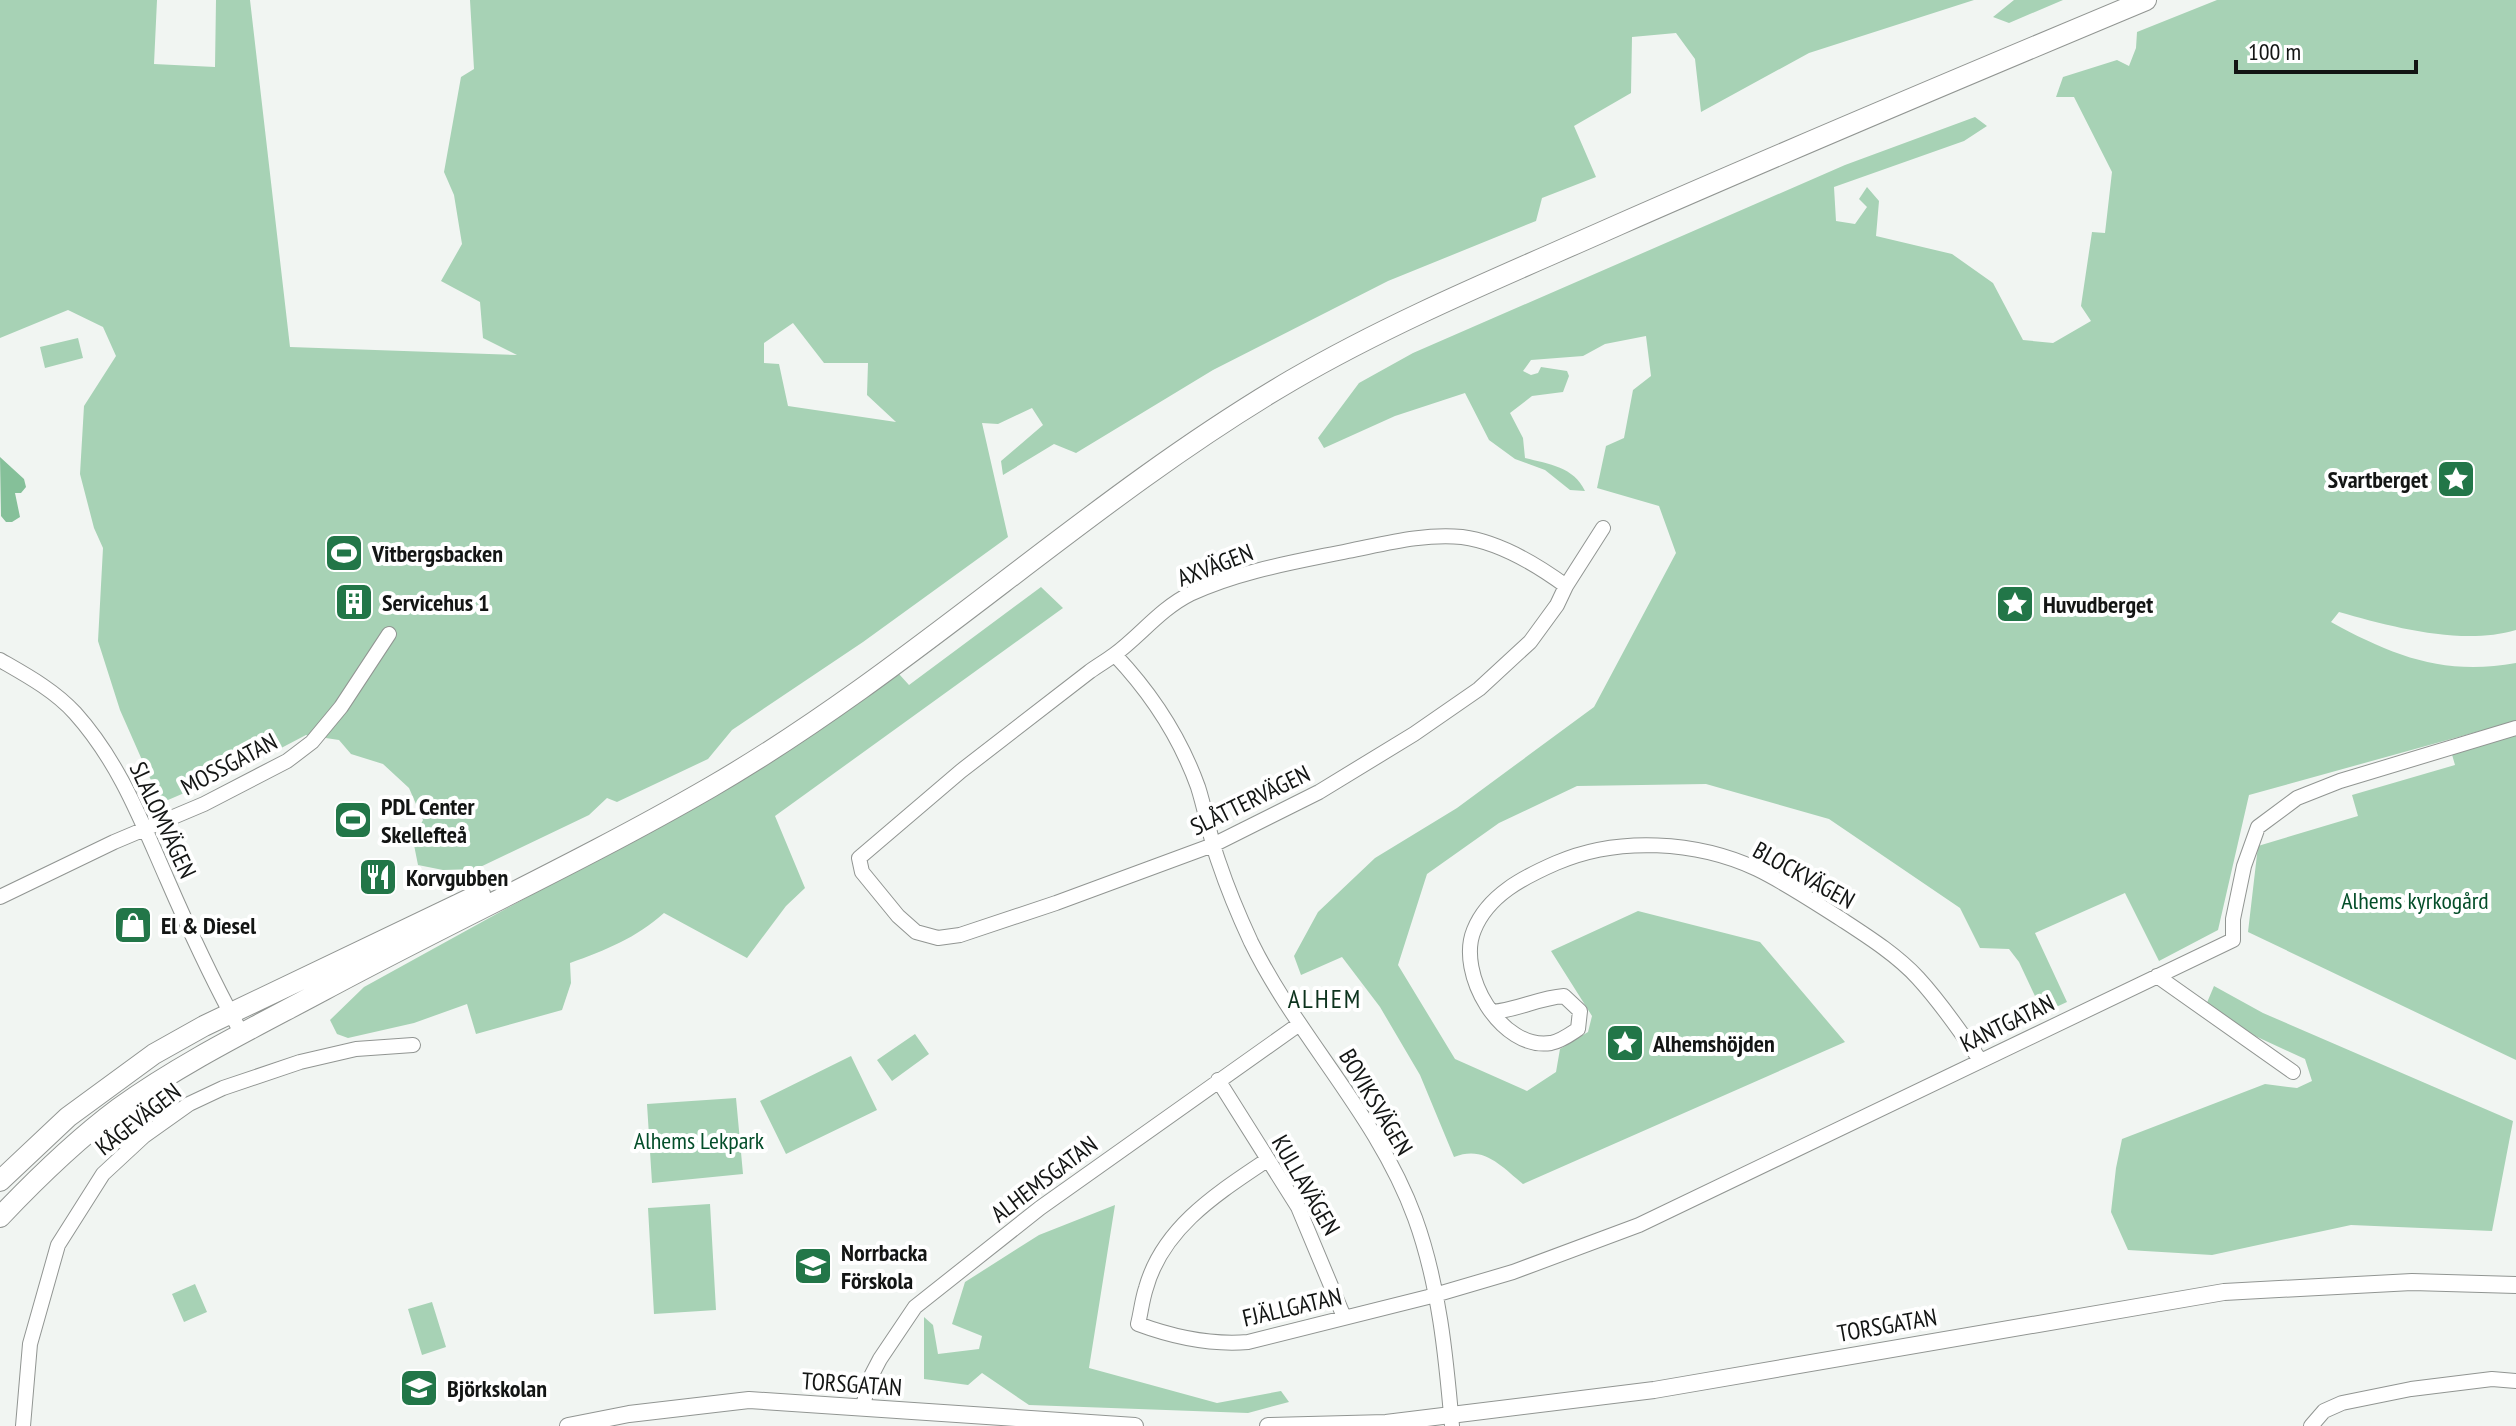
<svg xmlns="http://www.w3.org/2000/svg" width="2516" height="1426" font-family="'PT Sans Narrow',sans-serif">
<style>
.green{fill:#a7d2b5;fill-rule:evenodd}
.water{fill:#85c099}
.lines{fill:none;stroke-linecap:round;stroke-linejoin:round}
.minor-casing{stroke:#919592;stroke-width:16}
.major-casing{stroke:#919592;stroke-width:18}
.highway-casing{stroke:#919592;stroke-width:22}
.minor{stroke:#fff;stroke-width:14}
.major{stroke:#fff;stroke-width:16}
.highway{stroke:#fff;stroke-width:20}
.labels{text-anchor:middle;dominant-baseline:central;stroke-width:8;stroke-linejoin:round;paint-order:stroke}
.poi-label{font-size:24px;font-weight:bold;fill:#131514;stroke:#fff;text-anchor:start}
.street-label{font-size:24px;fill:#131514;stroke:#fff}
.park-label{font-size:24px;fill:#044e2a;stroke:#fff}
.neighbourhood-label{font-size:26px;letter-spacing:2px;fill:#0c331d;stroke:#fff}
</style>
<rect width="100%" height="100%" fill="#f1f5f2"/>
<path class="green" d="M 0,0 L 157,0 L 154,64 L 215,67 L 216,0 L 250,0 L 290,347 L 517,355 L 483,338 L 480,302 L 441,281 L 462,244 L 454,195 L 444,172 L 461,77 L 474,69 L 470,0 L 1974,0 L 1809,53 L 1701,112 L 1695,59 L 1676,33 L 1632,37 L 1631,93 L 1574,126 L 1596,177 L 1542,198 L 1536,221 L 1388,281 L 1213,370 L 1076,453 L 1054,444 L 1003,475 L 1001,461 L 1043,425 L 1032,408 L 998,424 L 982,423 L 1008,537 L 863,642 L 732,730 L 708,759 L 617,802 L 607,798 L 589,815 L 476,869 L 443,870 L 418,865 L 413,840 L 423,820 L 409,788 L 383,764 L 351,754 L 339,740 L 306,735 L 247,766 L 161,803 L 120,710 L 98,641 L 103,548 L 94,528 L 80,474 L 84,406 L 116,356 L 103,327 L 68,310 L 0,338 ZM 793,323 L 824,363 L 868,363 L 867,395 L 896,422 L 788,406 L 779,364 L 764,363 L 764,343 Z
M 2014,0 L 2063,0 L 2009,23 L 1993,17 Z
M 2217,0 L 2516,0 L 2516,630 C 2462,646 2392,627 2339,612 L 2331,622 C 2393,656 2444,676 2516,663 L 2516,721 L 2249,795 L 2218,930 L 2159,961 L 2125,893 L 2035,933 L 2067,1002 L 2043,1013 L 2019,962 L 2009,949 L 1980,948 L 1960,908 L 1829,819 L 1706,784 L 1577,786 L 1499,823 L 1427,874 L 1398,965 L 1455,1059 L 1527,1091 L 1556,1072 L 1560,1049 L 1588,1032 L 1592,1016 L 1551,951 L 1638,911 L 1760,942 L 1845,1042 L 1523,1184 C 1501,1166 1484,1145 1454,1157 L 1420,1075 L 1380,1007 L 1342,957 L 1301,975 L 1294,956 L 1318,912 L 1375,858 L 1457,808 L 1594,707 L 1676,553 L 1659,506 L 1597,488 L 1606,446 L 1624,438 L 1633,390 L 1651,376 L 1646,336 L 1605,344 L 1583,356 L 1531,360 L 1523,371 L 1531,375 L 1538,373 L 1541,367 L 1567,371 L 1569,376 L 1563,392 L 1532,396 L 1510,413 L 1523,438 L 1525,458 C 1549,464 1574,467 1585,491 L 1570,490 L 1545,470 L 1515,459 L 1489,440 L 1465,393 L 1395,416 L 1324,448 L 1318,438 L 1359,383 L 1413,353 L 1845,165 L 1975,117 L 1987,126 L 1964,141 L 1834,187 L 1836,221 L 1855,224 L 1867,207 L 1859,199 L 1867,187 L 1879,201 L 1876,236 L 1952,254 L 1993,283 L 2023,340 L 2053,343 L 2091,321 L 2081,306 L 2092,232 L 2105,233 L 2112,172 L 2074,97 L 2056,97 L 2063,77 L 2117,60 L 2129,66 L 2136,48 L 2137,32 Z
M 78,338 L 83,358 L 45,368 L 40,347 Z
M 1041,587 L 1063,608 L 775,816 L 805,888 L 786,906 L 747,958 L 664,913 C 636,938 606,950 570,963 L 571,983 L 562,1010 L 476,1034 L 467,1004 L 414,1023 L 348,1038 L 337,1034 L 330,1020 L 364,987 L 767,765 L 899,674 L 909,685 Z
M 2516,734 L 2516,1060 L 2248,932 L 2258,846 L 2358,816 L 2352,795 L 2455,765 L 2451,751 Z
M 2214,986 L 2263,1013 L 2513,1121 L 2492,1231 L 2351,1225 L 2212,1255 L 2128,1250 L 2111,1212 L 2116,1168 L 2122,1139 L 2265,1084 L 2297,1088 L 2312,1081 L 2305,1059 L 2253,1035 L 2206,1005 Z
M 915,1034 L 929,1054 L 892,1081 L 877,1060 Z
M 851,1056 L 877,1110 L 786,1154 L 760,1101 Z
M 736,1098 L 743,1174 L 652,1183 L 647,1104 Z
M 710,1204 L 716,1310 L 654,1314 L 648,1208 Z
M 1115,1205 L 1089,1368 L 1217,1403 L 1281,1391 L 1289,1402 L 1248,1413 L 1029,1405 L 982,1373 L 968,1385 L 924,1379 L 924,1317 L 933,1325 L 938,1354 L 979,1349 L 982,1336 L 952,1324 L 965,1282 L 1039,1235 Z
M 195,1284 L 207,1312 L 184,1322 L 172,1294 Z
M 432,1302 L 446,1347 L 422,1355 L 408,1309 Z"/>
<path class="water" d="M 0,457 L 24,479 L 26,487 L 21,493 L 15,493 L 20,517 L 12,522 L 6,522 L 1,516 Z"/>
<g class="lines">
<g class="minor-casing">
<path id="minor" d="M 1566,586 C 1536,564 1500,542 1462,537 C 1425,533 1384,544 1348,551 C 1295,562 1239,571 1190,594 C 1160,609 1140,636 1114,655 C 1106,661 1097,666 1089,672 L 961,771 L 859,858 L 862,872 L 898,916 L 916,932 L 938,938 L 960,935 L 1056,903 L 1213,845 L 1319,792 L 1414,734 L 1479,689 L 1530,642 L 1557,605 L 1566,586 L 1603,528
M 1115,655 C 1151,693 1180,737 1198,787 C 1206,812 1210,839 1219,863 C 1228,890 1239,916 1251,942 C 1298,1038 1378,1116 1415,1218 C 1439,1284 1446,1356 1452,1426
M 0,660 C 26,675 54,690 75,713 C 119,762 141,820 167,879 C 190,932 214,984 242,1034
M 0,897 L 114,842 L 204,804 L 287,761 L 312,742 L 341,707 L 389,634
M 2157,976 L 2293,1072
M 1492,1012 C 1518,1010 1538,998 1564,996 L 1580,1011 L 1578,1029 C 1569,1035 1561,1041 1551,1043 C 1501,1051 1456,973 1474,930 C 1488,895 1524,877 1556,863 C 1618,836 1697,841 1757,869 C 1786,883 1814,902 1841,919 C 1867,936 1897,955 1918,978 C 1941,1003 1961,1032 1980,1060
M 1218,1080 L 1298,1207 L 1344,1317
M 1267,1160 C 1218,1193 1163,1227 1146,1288 C 1142,1300 1141,1312 1138,1324 C 1173,1337 1211,1345 1248,1342 L 1428,1297 L 1513,1272 L 1639,1225 L 2233,940 L 2233,919 L 2244,866 L 2258,827 L 2297,798 L 2340,781 L 2516,728
M 863,1408 L 868,1382 L 880,1359 L 915,1307 L 1040,1208 L 1298,1025
M 23,1426 L 30,1344 L 58,1245 L 103,1174 L 144,1136 L 189,1104 L 223,1088 L 300,1062 L 356,1049 L 413,1045
M 2311,1426 L 2324,1411 L 2342,1403 L 2411,1389 L 2492,1379 L 2516,1381"/>
</g>
<g class="major-casing">
<path id="major" d="M 568,1426 L 629,1414 L 749,1400 L 1135,1426
M 1268,1426 L 1386,1423 L 1654,1390 L 2224,1292 L 2412,1282 L 2516,1285"/>
</g>
<g class="highway-casing">
<path id="highway" d="M 0,1181 L 68,1117 L 154,1054 L 204,1026 L 480,894
M 0,1217 C 37,1178 76,1140 119,1108 C 183,1062 255,1027 324,990 C 452,921 585,860 711,787 C 916,668 1087,500 1292,380 C 1397,319 1508,274 1618,225 C 1793,148 1969,74 2146,0"/>
</g>
<use href="#minor" class="minor"/>
<use href="#major" class="major"/>
<use href="#highway" class="highway"/>
</g>
<defs>
<g id="sight-square" transform="scale(2)"><rect x="-9" y="-9" width="18" height="18" rx="4" fill="#227648" stroke="#fff"/><path d="M0-6L1.8-2.2L6-1.7L2.9 1.2L3.7 5.4L0 3.3L-3.7 5.4L-2.9 1.2L-6-1.7L-1.8-2.2Z" fill="#fff"/></g>
<g id="stadium-square" transform="scale(2)"><rect x="-9" y="-9" width="18" height="18" rx="4" fill="#227648" stroke="#fff"/><path d="M0-5a6.5 5 0 1 0 0 10a6.5 5 0 1 0 0-10ZM-3.5-1.8h7v3.6h-7Z" fill="#fff"/></g>
<g id="building-square" transform="scale(2)"><rect x="-9" y="-9" width="18" height="18" rx="4" fill="#227648" stroke="#fff"/><path d="M-4-6H4V6H1V3H-1V6H-4ZM-2.5-4.3h1.7v1.8h-1.7ZM.8-4.3h1.7v1.8H.8ZM-2.5-1h1.7V.8h-1.7ZM.8-1h1.7V.8H.8Z" fill="#fff"/></g>
<g id="restaurant-square" transform="scale(2)"><rect x="-9" y="-9" width="18" height="18" rx="4" fill="#227648" stroke="#fff"/><path d="M-5-6h1v4h1v-4h1v4h1v-4h1v5L-1.5 .5V6h-2V.5L-5-1ZM5-6V6H3V1.5H1.5Q1.5-4 5-6Z" fill="#fff"/></g>
<g id="shop-square" transform="scale(2)"><rect x="-9" y="-9" width="18" height="18" rx="4" fill="#227648" stroke="#fff"/><path d="M-5-2.5h2.3a2.7 3.5 0 0 1 5.4 0H5L5.5 6h-11ZM-1.5-2.5h3a1.5 2.3 0 0 0-3 0Z" fill="#fff"/></g>
<g id="school-square" transform="scale(2)"><rect x="-9" y="-9" width="18" height="18" rx="4" fill="#227648" stroke="#fff"/><path d="M0-5L7-2L0 1L-7-2ZM-4 1L0 2.5L4 1V4Q0 6-4 4Z" fill="#fff"/></g>
</defs>
<g fill-rule="evenodd">
<use href="#sight-square" x="2456" y="479"/>
<use href="#stadium-square" x="344" y="553"/>
<use href="#building-square" x="354" y="602"/>
<use href="#sight-square" x="2015" y="604"/>
<use href="#stadium-square" x="353" y="820"/>
<use href="#restaurant-square" x="378" y="877"/>
<use href="#shop-square" x="133" y="925"/>
<use href="#sight-square" x="1625" y="1043"/>
<use href="#school-square" x="813" y="1266"/>
<use href="#school-square" x="419" y="1388"/>
</g>
<g class="labels">
<g class="poi-label">
<text x="2428" y="479" text-anchor="end">Svartberget</text>
<text x="372" y="553">Vitbergsbacken</text>
<text x="382" y="602">Servicehus 1</text>
<text x="2043" y="604">Huvudberget</text>
<text x="381" y="806">PDL Center<tspan x="381" dy="28">Skellefteå</tspan></text>
<text x="406" y="877">Korvgubben</text>
<text x="161" y="925">El &amp; Diesel</text>
<text x="1653" y="1043">Alhemshöjden</text>
<text x="841" y="1252">Norrbacka<tspan x="841" dy="28">Förskola</tspan></text>
<text x="447" y="1388">Björkskolan</text>
</g>
<g class="street-label">
<text transform="translate(1215 565) rotate(-21)">AXVÄGEN</text>
<text transform="translate(229 764) rotate(-28)">MOSSGATAN</text>
<text transform="translate(1250 800) rotate(-26)">SLÅTTERVÄGEN</text>
<text transform="translate(163 820) rotate(65)">SLALOMVÄGEN</text>
<text transform="translate(1804 875) rotate(29)">BLOCKVÄGEN</text>
<text transform="translate(2007 1023) rotate(-26)">KANTGATAN</text>
<text transform="translate(1376 1102) rotate(59)">BOVIKSVÄGEN</text>
<text transform="translate(138 1119) rotate(-38)">KÅGEVÄGEN</text>
<text transform="translate(1044 1179) rotate(-37)">ALHEMSGATAN</text>
<text transform="translate(1306 1185) rotate(60)">KULLAVÄGEN</text>
<text transform="translate(1292 1307) rotate(-13)">FJÄLLGATAN</text>
<text transform="translate(1887 1325) rotate(-10)">TORSGATAN</text>
<text transform="translate(852 1384) rotate(4)">TORSGATAN</text>
</g>
<g class="park-label">
<text x="2415" y="900">Alhems kyrkogård</text>
<text x="699" y="1140">Alhems Lekpark</text>
</g>
<g class="neighbourhood-label">
<text x="1325" y="998">ALHEM</text>
</g>
</g>
<path d="M2236 60v12h180v-12" fill="none" stroke="#131514" stroke-width="4"/>
<text x="2248" y="60" font-size="24" fill="#131514" stroke="#ffffff" stroke-width="6" paint-order="stroke">100 m</text>
</svg>
